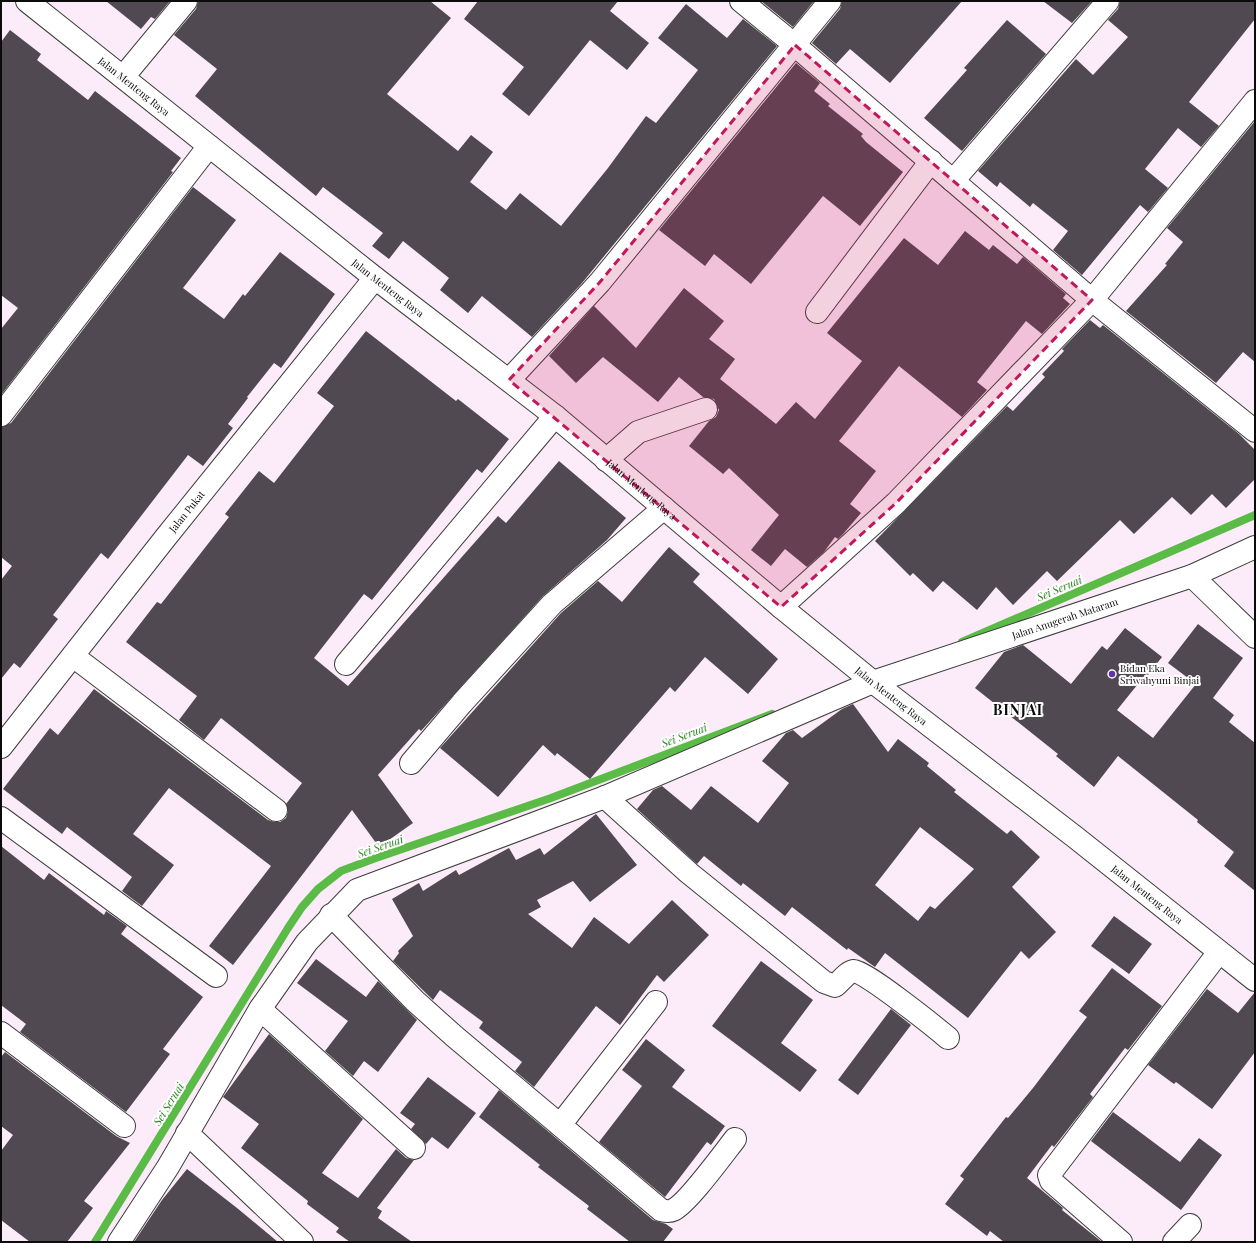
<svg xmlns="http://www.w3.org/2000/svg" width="1256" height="1243" font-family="'Playfair Display',serif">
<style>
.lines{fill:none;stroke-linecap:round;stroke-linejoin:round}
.stream{stroke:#5abc46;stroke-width:8}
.building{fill:#504952;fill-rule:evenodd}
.minor-casing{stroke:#3e3e3e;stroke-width:24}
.minor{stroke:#fff;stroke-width:22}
.marked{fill:#c2185b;fill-opacity:0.2;stroke:#c2185b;stroke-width:3;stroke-dasharray:8 5;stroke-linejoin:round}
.poi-dot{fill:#6135a9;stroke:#fff;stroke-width:1.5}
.labels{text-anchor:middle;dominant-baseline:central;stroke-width:4;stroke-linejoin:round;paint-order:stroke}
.street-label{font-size:10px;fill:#0b0b0b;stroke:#fff}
.poi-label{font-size:10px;fill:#0b0b0b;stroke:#fff;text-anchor:start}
.water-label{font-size:11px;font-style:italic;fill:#308623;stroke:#fff}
.district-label{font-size:14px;font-weight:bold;letter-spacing:1px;fill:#0b0b0b;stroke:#fff}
</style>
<rect width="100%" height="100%" fill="#fcebf8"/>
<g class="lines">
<path class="stream" d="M 962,642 L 1255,515
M 95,1242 L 288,928 L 302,907 L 318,889 L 341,871 L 373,859 L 551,798 L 772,714"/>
</g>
<path class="building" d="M 106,1 L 170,1 L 155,19 L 151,17 L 141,29 Z
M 198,1 L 430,1 L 451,18 L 387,94 L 458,151 L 471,135 L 493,152 L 470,182 L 506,210 L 520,193 L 561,226 L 608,168 L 646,116 L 656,123 L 698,70 L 658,38 L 686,4 L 727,38 L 743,19 L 777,46 L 582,283 L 532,337 L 482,296 L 468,313 L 440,290 L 449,278 L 403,241 L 389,259 L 372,246 L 383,233 L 323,187 L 316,196 L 195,96 L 217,69 L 174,35 L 196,9 Z
M 478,1 L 618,1 L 610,11 L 649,43 L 627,70 L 590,40 L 529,116 L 502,94 L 524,67 L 464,19 Z
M 761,1 L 814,1 L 793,27 Z
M 842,1 L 962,1 L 890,83 L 850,49 L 836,64 L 812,43 L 840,9 Z
M 1043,1 L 1092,1 L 1072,23 Z
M 1120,1 L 1255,1 L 1255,19 L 1189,102 L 1219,126 L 1201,147 L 1178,128 L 1145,169 L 1168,188 L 1148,212 L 1140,205 L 1082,275 L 1053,250 L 1068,231 L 1033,203 L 1030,207 L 1000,182 L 997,187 L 978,171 L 1076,59 L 1093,75 L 1128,37 L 1108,20 L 1118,9 Z
M 1007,20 L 1046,54 L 962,151 L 924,118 L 967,70 L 964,68 Z
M 10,30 L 41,54 L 37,60 L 88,100 L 95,91 L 181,158 L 171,171 L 173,172 L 1,395 L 1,329 L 18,308 L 1,295 L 1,42 Z
M 796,63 L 820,83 L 814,91 L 830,104 L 828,106 L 863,134 L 861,136 L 866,142 L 903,172 L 860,226 L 823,196 L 751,284 L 714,254 L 705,266 L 659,230 Z
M 1255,121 L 1255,362 L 1243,352 L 1216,383 L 1126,311 L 1167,265 L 1165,264 L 1183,242 L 1167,228 Z
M 193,187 L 236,220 L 183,288 L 224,319 L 243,294 L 245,296 L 280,252 L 335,294 L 281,368 L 274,363 L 247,397 L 248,398 L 228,424 L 233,428 L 203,466 L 188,455 L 108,559 L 101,553 L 53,615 L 58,619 L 20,668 L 14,663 L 1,679 L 1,580 L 12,566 L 1,557 L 1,427 L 11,423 Z
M 965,231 L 989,250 L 993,245 L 1017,264 L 1023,257 L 1066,294 L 1063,298 L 1070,304 L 1042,334 L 1026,321 L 977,382 L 987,390 L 962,417 L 899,366 L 839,441 L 876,471 L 850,504 L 861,513 L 844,533 L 838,539 L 835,537 L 824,552 L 807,567 L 785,549 L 771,566 L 751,550 L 779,515 L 729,468 L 723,474 L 689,446 L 709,421 L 716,417 L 719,410 L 714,399 L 703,397 L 679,377 L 658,402 L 603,357 L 576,383 L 549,356 L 594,306 L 636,348 L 684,288 L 724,321 L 709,339 L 735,359 L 720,379 L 776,424 L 796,402 L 815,419 L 862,361 L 827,333 L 904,238 L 938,265 Z
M 1090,320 L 1100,328 L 1103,325 L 1239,434 L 1255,450 L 1255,479 L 1226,508 L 1212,494 L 1191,515 L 1172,497 L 1134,534 L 1120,520 L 1057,581 L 1047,571 L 1013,605 L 996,587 L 977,610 L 943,581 L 933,592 L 913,573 L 910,576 L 875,541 L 1007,406 L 1013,411 L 1045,377 L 1042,374 L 1064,351 L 1062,349 Z
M 366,331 L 456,401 L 458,399 L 509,439 L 482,473 L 477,469 L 372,600 L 364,594 L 314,658 L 348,686 L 498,516 L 506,523 L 559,461 L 626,518 L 607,540 L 543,596 L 421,731 L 419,729 L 378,775 L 413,823 L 379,847 L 352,810 L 233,965 L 209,946 L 271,866 L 169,788 L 133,834 L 174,865 L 142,906 L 122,891 L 132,877 L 67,827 L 62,834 L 3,789 L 50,728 L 58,735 L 94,689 L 268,820 L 275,822 L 280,822 L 286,818 L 288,811 L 286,804 L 302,783 L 221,718 L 204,740 L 179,720 L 197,696 L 126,642 L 157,602 L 161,604 L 229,517 L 225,514 L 259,471 L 274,483 L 334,406 L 317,393 Z
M 669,547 L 700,574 L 693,582 L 778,659 L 748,694 L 705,657 L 675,692 L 670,687 L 590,779 L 557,753 L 555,756 L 543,745 L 498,797 L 440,748 L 561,613 L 598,581 L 622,602 Z
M 1198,624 L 1243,658 L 1213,698 L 1234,715 L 1229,722 L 1255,743 L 1255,891 L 1224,866 L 1234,852 L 1197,822 L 1198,820 L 1118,756 L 1094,787 L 1056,756 L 1058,754 L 975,688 L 1004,652 L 1023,645 L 1071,684 L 1102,646 L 1107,650 L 1125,628 L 1162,657 L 1148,675 L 1146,674 L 1117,710 L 1153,738 L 1196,684 L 1168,663 Z
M 853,704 L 888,752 L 898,739 L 929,763 L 927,766 L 956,790 L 954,792 L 1007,834 L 1011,830 L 1040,857 L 1012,887 L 1056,932 L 1029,959 L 1021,951 L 968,1018 L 885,953 L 875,967 L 848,948 L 847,950 L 792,907 L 785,916 L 743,883 L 741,886 L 704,856 L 697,864 L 637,809 L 653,790 L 662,786 L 691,810 L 711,786 L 758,823 L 789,783 L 762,761 L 786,733 L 793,730 L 802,738 L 842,709 ZM 920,827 L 974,869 L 935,909 L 930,906 L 918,921 L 875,885 Z
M 596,814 L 637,865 L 590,902 L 573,881 L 537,900 L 541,907 L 528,914 L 572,948 L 594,917 L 629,944 L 672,900 L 709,935 L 664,982 L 657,975 L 620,1025 L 596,1006 L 534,1087 L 515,1071 L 522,1062 L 479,1028 L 483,1022 L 440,990 L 433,1000 L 393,961 L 399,953 L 398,951 L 413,936 L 392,899 L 419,883 L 423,891 L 456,870 L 459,875 L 509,848 L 516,860 L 540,848 L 544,855 Z
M 1,846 L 44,880 L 49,873 L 104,915 L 106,911 L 127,926 L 121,934 L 203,997 L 163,1049 L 170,1054 L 126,1112 L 20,1032 L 26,1024 L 1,1005 Z
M 1114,916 L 1152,944 L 1129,974 L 1091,946 Z
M 316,959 L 366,997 L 378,981 L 417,1020 L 378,1072 L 364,1061 L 353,1076 L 325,1051 L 348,1021 L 297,983 Z
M 761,961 L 813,1000 L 781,1043 L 817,1070 L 800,1092 L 712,1026 Z
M 1112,968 L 1162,1006 L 1128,1050 L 1125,1048 L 1090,1094 L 1093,1097 L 1054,1147 L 1052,1145 L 1027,1178 L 1063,1208 L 1062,1210 L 1102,1242 L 1004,1242 L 990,1231 L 987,1236 L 945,1204 L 964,1179 L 960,1176 L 1006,1117 L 1008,1118 L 1033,1088 L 1087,1017 L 1079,1011 Z
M 1207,989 L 1238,1013 L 1255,992 L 1255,1052 L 1212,1109 L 1176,1082 L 1174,1084 L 1148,1065 Z
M 891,1009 L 911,1025 L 858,1095 L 838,1080 Z
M 269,1034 L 363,1119 L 322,1173 L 358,1198 L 396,1149 L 406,1158 L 414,1160 L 377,1208 L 382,1211 L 378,1218 L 412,1242 L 350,1242 L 336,1232 L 339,1228 L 307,1204 L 308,1201 L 241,1148 L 259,1124 L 223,1097 Z
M 646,1039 L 685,1070 L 672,1087 L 725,1126 L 711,1145 L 707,1142 L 665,1197 L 599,1142 L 642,1086 L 622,1070 Z
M 5,1052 L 116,1136 L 130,1143 L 84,1201 L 93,1208 L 67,1242 L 30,1242 L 1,1220 L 1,1151 L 13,1135 L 1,1126 L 1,1057 Z
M 428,1077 L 476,1113 L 448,1149 L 432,1137 L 426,1144 L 411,1129 L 415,1124 L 400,1113 Z
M 499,1090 L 653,1220 L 666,1224 L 673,1229 L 663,1242 L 630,1242 L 587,1209 L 589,1206 L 538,1167 L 540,1165 L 479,1117 Z
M 1113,1112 L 1180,1162 L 1199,1138 L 1222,1155 L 1181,1210 L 1091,1141 Z
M 187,1169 L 237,1208 L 278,1242 L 134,1242 L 162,1200 Z"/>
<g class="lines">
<g class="minor-casing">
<g id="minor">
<path id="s1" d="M 27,1 L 375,278 L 555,416 L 781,607 L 873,682 L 1075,837 L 1255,980"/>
<path d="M 741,1 L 784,36 L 1092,300 L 1255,431"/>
<path d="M 123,77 L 186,1"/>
<path d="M 953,181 L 1108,1"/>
<path d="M 817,312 L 931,161"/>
<path d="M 509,380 L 600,282 L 830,1"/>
<path d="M 1,415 L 209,146"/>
<path d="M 606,460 L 638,432 L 706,409"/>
<path d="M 1192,576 L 1255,637"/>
<path d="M 781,607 L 896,503 L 1092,300 L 1255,101"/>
<path d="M 73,656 L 276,810"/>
<path d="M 346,664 L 555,416"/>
<path id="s2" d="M 1,747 L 166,537 L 375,278"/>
<path d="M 411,763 L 462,703 L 552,604 L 664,508"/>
<path d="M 605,797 L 689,873 L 824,982 L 835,986 C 840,982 847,972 854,971 C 865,971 935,1027 948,1038"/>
<path d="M 1,818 L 216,976"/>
<path d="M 331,915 L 415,1001 L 454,1036 L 661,1210 C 665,1211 669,1212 673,1210 C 687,1204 724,1153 735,1139"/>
<path d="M 260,1009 L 414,1148"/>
<path d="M 1,1033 L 124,1126"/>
<path d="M 560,1125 L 656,1002"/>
<path d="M 187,1133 L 302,1242"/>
<path id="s3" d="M 119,1242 L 168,1167 L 260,1009 L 307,942 L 357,890 L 605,797 L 873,682 L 1192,576 L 1255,547"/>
<path d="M 1121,1242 L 1051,1181 L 1049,1175 L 1219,952"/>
<path d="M 1174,1242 L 1190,1225"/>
</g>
</g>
<use href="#minor" class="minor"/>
</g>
<path class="marked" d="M 795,45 L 1092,300 L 896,503 L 781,607 L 509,380 L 600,282 Z"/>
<circle class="poi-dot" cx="1112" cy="674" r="4"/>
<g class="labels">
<g class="street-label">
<text stroke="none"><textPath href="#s1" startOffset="137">Jalan Menteng Raya</textPath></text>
<text stroke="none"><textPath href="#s1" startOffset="461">Jalan Menteng Raya</textPath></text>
<text stroke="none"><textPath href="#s1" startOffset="785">Jalan Menteng Raya</textPath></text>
<text stroke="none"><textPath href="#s2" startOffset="300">Jalan Pukat</textPath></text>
<text stroke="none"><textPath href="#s3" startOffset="1185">Jalan Anugerah Mataram</textPath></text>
<text stroke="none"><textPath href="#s1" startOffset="1109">Jalan Menteng Raya</textPath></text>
<text stroke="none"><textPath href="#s1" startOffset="1433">Jalan Menteng Raya</textPath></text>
</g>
<g class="poi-label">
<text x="1120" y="668">Bidan Eka<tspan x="1120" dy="12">Sriwahyuni Binjai</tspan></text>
</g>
<g class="water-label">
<text transform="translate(1059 588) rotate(-23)">Sei Seruai</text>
<text transform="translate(684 735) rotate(-21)">Sei Seruai</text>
<text transform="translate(380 846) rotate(-19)">Sei Seruai</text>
<text transform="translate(168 1104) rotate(-58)">Sei Seruai</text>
</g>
<g class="district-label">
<text x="1018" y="709">BINJAI</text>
</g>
</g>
<rect width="1256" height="1243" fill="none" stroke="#0b0b0b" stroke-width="4"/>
</svg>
